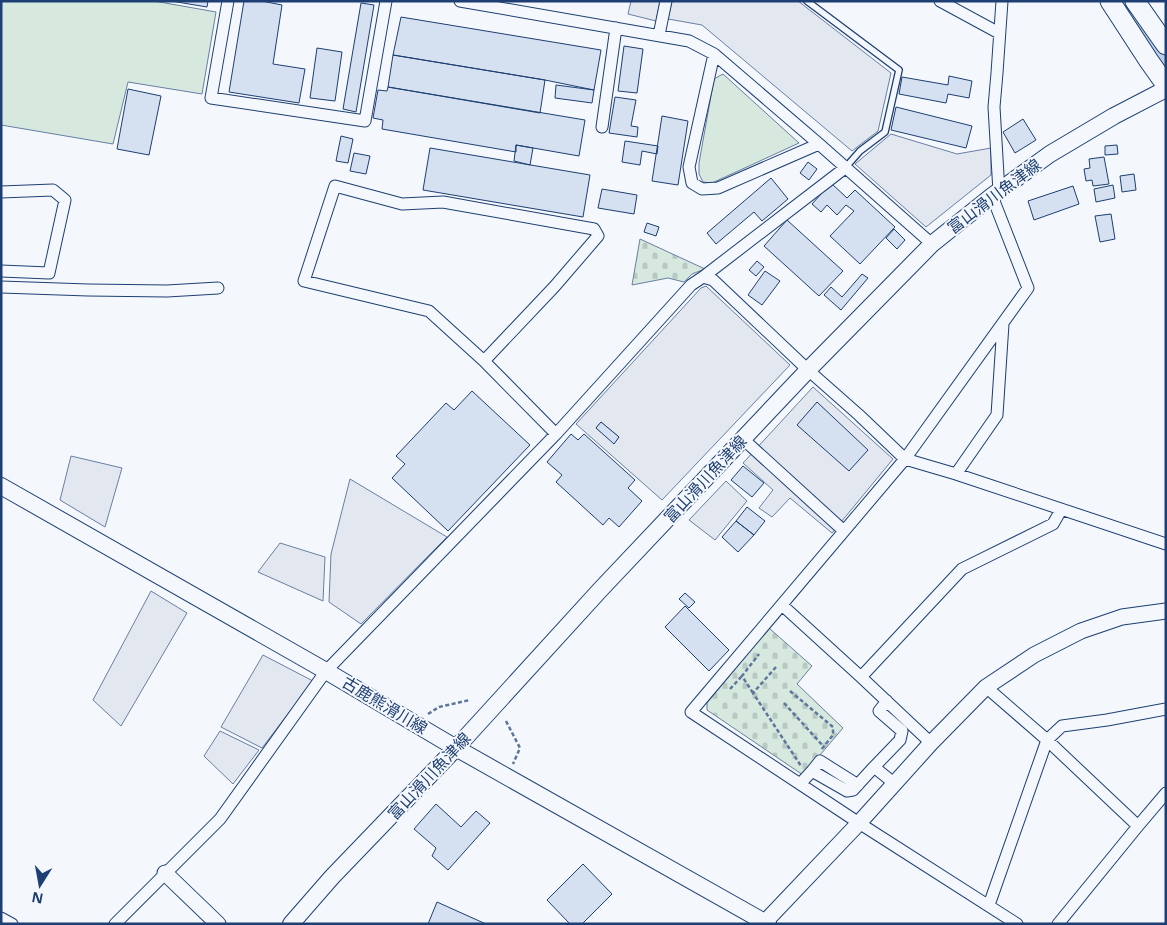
<svg xmlns="http://www.w3.org/2000/svg" width="1167" height="925" font-family="'Noto Sans','Noto Sans JP',sans-serif">
<style>
.green{fill:#d7e8df;stroke:#687fa3}
.cemetery{fill:url(#cemetery-stones);stroke:#687fa3}
.parking{fill:#e3e8f0;stroke:#687fa3;fill-rule:evenodd}
.lines{fill:none;stroke-linecap:round;stroke-linejoin:round}
.river{stroke:#bed0e5;stroke-width:24}
.building{fill:#d5e0f0;stroke:#1d3f73}
.service-casing{stroke:#1d3f73;stroke-width:8}
.minor-casing{stroke:#1d3f73;stroke-width:13}
.tertiary-casing{stroke:#1d3f73;stroke-width:17}
.secondary-casing{stroke:#1d3f73;stroke-width:18}
.primary-casing{stroke:#1d3f73;stroke-width:21}
.path{stroke:#5e769c;stroke-width:2.5;stroke-dasharray:4 2.5;stroke-linecap:butt}
.service{stroke:#f4f7fb;stroke-width:5.5}
.minor{stroke:#f4f7fb;stroke-width:11}
.tertiary{stroke:#f4f7fb;stroke-width:15}
.secondary{stroke:#f4f7fb;stroke-width:16}
.primary{stroke:#f4f7fb;stroke-width:19}
.labels{text-anchor:middle;dominant-baseline:central;stroke-width:4;stroke-linejoin:round;paint-order:stroke}
.street-label{font-size:16px;fill:#1d3f73;stroke:#f4f7fb}
</style>
<defs>
<pattern id="cemetery-stones" width="16" height="16" patternUnits="userSpaceOnUse" patternTransform="scale(1.25)"><rect width="16" height="16" fill="#d7e8df"/><path d="M2 7V4a2 2 0 0 1 4 0v3zM10 15v-3a2 2 0 0 1 4 0v3z" fill="#b8c8c3"/></pattern>
</defs>
<rect width="100%" height="100%" fill="#f4f7fb"/>
<path class="green" d="M 1,1 L 154,1 L 216,12 L 202,94 L 128,82 L 113,144 L 1,125 Z
M 723,74 L 799,143 L 712,183 L 703,182 L 699,174 L 699,163 L 714,79 Z"/>
<path class="cemetery" d="M 640,239 L 705,269 L 692,274 L 684,282 L 668,278 L 632,285 Z
M 769,628 L 812,666 L 797,684 L 843,728 L 803,775 L 707,710 L 707,703 Z"/>
<path class="parking" d="M 631,1 L 660,1 L 656,21 L 628,14 Z
M 672,1 L 798,1 L 891,73 L 878,131 L 852,151 L 702,25 L 668,19 Z
M 891,134 L 957,154 L 991,148 L 991,175 L 926,227 L 855,164 Z
M 706,286 L 790,365 L 662,500 L 576,424 L 701,288 ZM 601,422 L 619,437 L 614,443 L 596,428 Z
M 813,387 L 893,459 L 832,533 L 790,498 L 772,517 L 759,508 L 773,490 L 743,463 Z
M 71,456 L 122,468 L 105,527 L 60,500 Z
M 350,479 L 447,537 L 361,624 L 329,602 L 331,554 Z
M 726,481 L 747,501 L 715,540 L 689,520 Z
M 280,543 L 325,557 L 323,601 L 258,572 Z
M 151,591 L 187,613 L 121,726 L 93,700 Z
M 263,655 L 313,681 L 262,748 L 221,727 Z
M 220,731 L 259,750 L 233,784 L 204,756 Z"/>
<g class="lines">
<path class="river" d="M 1123,1 L 1166,59"/>
</g>
<path class="building" d="M 171,1 L 208,1 L 207,7 Z
M 244,1 L 262,1 L 282,5 L 273,64 L 305,69 L 299,103 L 229,92 Z
M 361,3 L 374,5 L 356,112 L 343,109 Z
M 401,17 L 601,50 L 594,90 L 545,80 L 393,55 Z
M 624,46 L 643,49 L 637,93 L 618,91 Z
M 317,48 L 342,52 L 335,101 L 310,98 Z
M 393,55 L 545,80 L 540,113 L 388,87 Z
M 949,76 L 972,81 L 969,98 L 948,94 L 946,103 L 899,94 L 902,77 L 948,85 Z
M 556,85 L 594,90 L 592,103 L 555,98 Z
M 388,87 L 585,120 L 579,156 L 516,145 L 516,152 L 382,129 L 383,120 L 373,118 L 378,90 L 387,91 Z
M 128,89 L 161,96 L 149,155 L 117,149 Z
M 615,97 L 636,100 L 631,126 L 638,127 L 637,137 L 609,133 Z
M 896,107 L 972,126 L 966,148 L 891,130 Z
M 662,116 L 688,121 L 678,185 L 652,181 Z
M 1023,119 L 1036,140 L 1015,153 L 1003,132 Z
M 341,136 L 353,139 L 348,163 L 336,161 Z
M 625,141 L 658,146 L 657,154 L 642,151 L 640,165 L 622,162 Z
M 516,145 L 533,148 L 530,165 L 514,161 Z
M 1117,145 L 1118,154 L 1105,155 L 1105,146 Z
M 430,148 L 590,175 L 583,217 L 423,190 Z
M 354,153 L 370,156 L 366,174 L 350,171 Z
M 1104,157 L 1109,184 L 1093,186 L 1092,180 L 1086,181 L 1084,169 L 1090,168 L 1089,159 Z
M 808,162 L 817,169 L 809,180 L 800,173 Z
M 1134,174 L 1136,190 L 1122,192 L 1120,176 Z
M 771,178 L 788,199 L 762,221 L 754,212 L 716,244 L 707,233 Z
M 831,183 L 847,198 L 855,190 L 895,227 L 860,264 L 830,236 L 854,211 L 846,205 L 837,215 L 827,205 L 821,212 L 812,204 Z
M 1113,185 L 1115,198 L 1096,202 L 1094,189 Z
M 1073,186 L 1079,204 L 1034,220 L 1028,201 Z
M 602,189 L 637,195 L 634,214 L 598,208 Z
M 1111,214 L 1115,239 L 1100,242 L 1095,216 Z
M 787,220 L 843,271 L 819,296 L 764,246 Z
M 647,223 L 659,227 L 656,236 L 644,232 Z
M 894,229 L 905,240 L 897,249 L 886,238 Z
M 757,261 L 764,267 L 756,276 L 749,270 Z
M 765,271 L 780,281 L 762,305 L 748,295 Z
M 862,274 L 868,278 L 841,310 L 824,295 L 831,287 L 842,297 Z
M 472,391 L 530,445 L 448,531 L 392,478 L 405,464 L 396,456 L 446,403 L 454,410 Z
M 817,402 L 868,450 L 849,471 L 797,425 Z
M 601,422 L 619,437 L 614,444 L 596,428 Z
M 571,434 L 578,440 L 584,434 L 635,480 L 628,488 L 642,501 L 619,527 L 609,518 L 603,525 L 556,482 L 562,475 L 547,462 Z
M 743,466 L 764,483 L 752,497 L 731,480 Z
M 747,507 L 765,521 L 754,535 L 736,521 Z
M 736,521 L 754,535 L 738,552 L 722,537 Z
M 685,593 L 695,602 L 689,608 L 679,599 Z
M 685,606 L 729,650 L 709,671 L 665,627 Z
M 436,804 L 461,827 L 476,811 L 490,823 L 448,870 L 432,856 L 436,848 L 414,829 Z
M 583,864 L 612,894 L 582,924 L 570,924 L 547,900 Z
M 437,902 L 486,924 L 428,924 Z"/>
<g class="lines">
<g class="service-casing">
<path id="service" d="M 807,1 L 899,70 L 885,132 L 860,151 L 845,168"/>
</g>
<g class="minor-casing">
<path id="minor" d="M 228,1 L 211,98 L 365,121 L 386,1
M 460,1 L 689,41 L 714,54 L 819,144 L 932,244
M 940,1 L 999,33
M 659,35 L 666,1
M 714,54 L 689,167 L 692,183 L 702,189 L 718,188 L 819,144
M 602,127 L 616,28
M 1,192 L 53,190 L 65,200 L 49,273 L 1,271
M 999,192 L 994,107 L 997,73 L 1002,1
M 992,196 L 1028,288 L 905,459 L 691,712 L 859,823 L 1017,924
M 703,277 L 845,168
M 1,287 L 88,290 L 167,291 L 218,288
M 484,361 L 555,286 L 598,236 L 594,229 L 443,202 L 402,204 L 335,186 L 304,281 L 429,311 L 484,361 L 556,434
M 743,439 L 844,531
M 956,474 L 997,415 L 1003,324
M 782,605 L 861,677 L 931,743
M 861,677 L 962,569 L 1053,524 L 1061,510
M 986,687 L 1047,740 L 1138,826
M 887,701 L 879,711 L 902,731 L 900,740 L 874,767 L 895,784
M 812,771 L 820,761 L 858,785
M 800,784 L 812,771 L 847,791 L 853,790 L 874,767
M 989,905 L 1047,740 L 1062,726 L 1107,720 L 1166,709
M 1,918 L 12,924
M 115,924 L 220,819 L 326,671 L 556,434 L 691,285 L 703,277 L 713,280 L 808,370 L 859,415 L 905,459 L 956,474 L 1166,544
M 1058,924 L 1138,826 L 1166,793"/>
</g>
<g class="tertiary-casing">
<path id="tertiary" d="M 165,873 L 218,924
M 763,924 L 859,823 L 931,743 L 986,687 L 1034,655 L 1081,631 L 1122,617 L 1166,611"/>
</g>
<g class="secondary-casing">
<path id="secondary" d="M 1,486 L 326,671 L 456,748 L 768,924
M 291,924 L 332,877 L 456,748 L 600,590 L 808,370 L 932,244 L 992,196 L 1050,154 L 1114,116 L 1166,89"/>
</g>
<g class="primary-casing">
<path id="primary" d="M 1110,1 L 1149,61 L 1166,85
M 1135,1 L 1166,45"/>
</g>
<path class="path" d="M 776,667 L 753,693 L 801,766
M 730,689 L 742,676
M 790,691 L 833,727 L 833,735 L 821,750
M 753,693 L 742,676 L 759,654
M 784,703 L 824,747
M 428,714 L 439,707 L 470,700
M 506,721 L 520,748 L 513,764"/>
<use href="#service" class="service"/>
<use href="#minor" class="minor"/>
<use href="#tertiary" class="tertiary"/>
<use href="#secondary" class="secondary"/>
<use href="#primary" class="primary"/>
</g>
<g class="labels">
<g class="street-label">
<text transform="translate(994 196) rotate(-37)">富山滑川魚津線</text>
<text transform="translate(705 479) rotate(-47)">富山滑川魚津線</text>
<text transform="translate(385 705) rotate(31)">古鹿熊滑川線</text>
<text transform="translate(429 776) rotate(-47)">富山滑川魚津線</text>
</g>
</g>
<rect width="1167" height="925" fill="none" stroke="#1d3f73" stroke-width="5"/>
<g transform="translate(40 885) rotate(191)" stroke="#f4f7fb" stroke-width="4" paint-order="stroke">
<path d="M0-4L9 19L0 12L-9 19Z" fill="#1d3f73"/>
<text y="-8" font-size="14" font-weight="bold" text-anchor="middle" fill="#1d3f73">N</text>
</g>
</svg>
